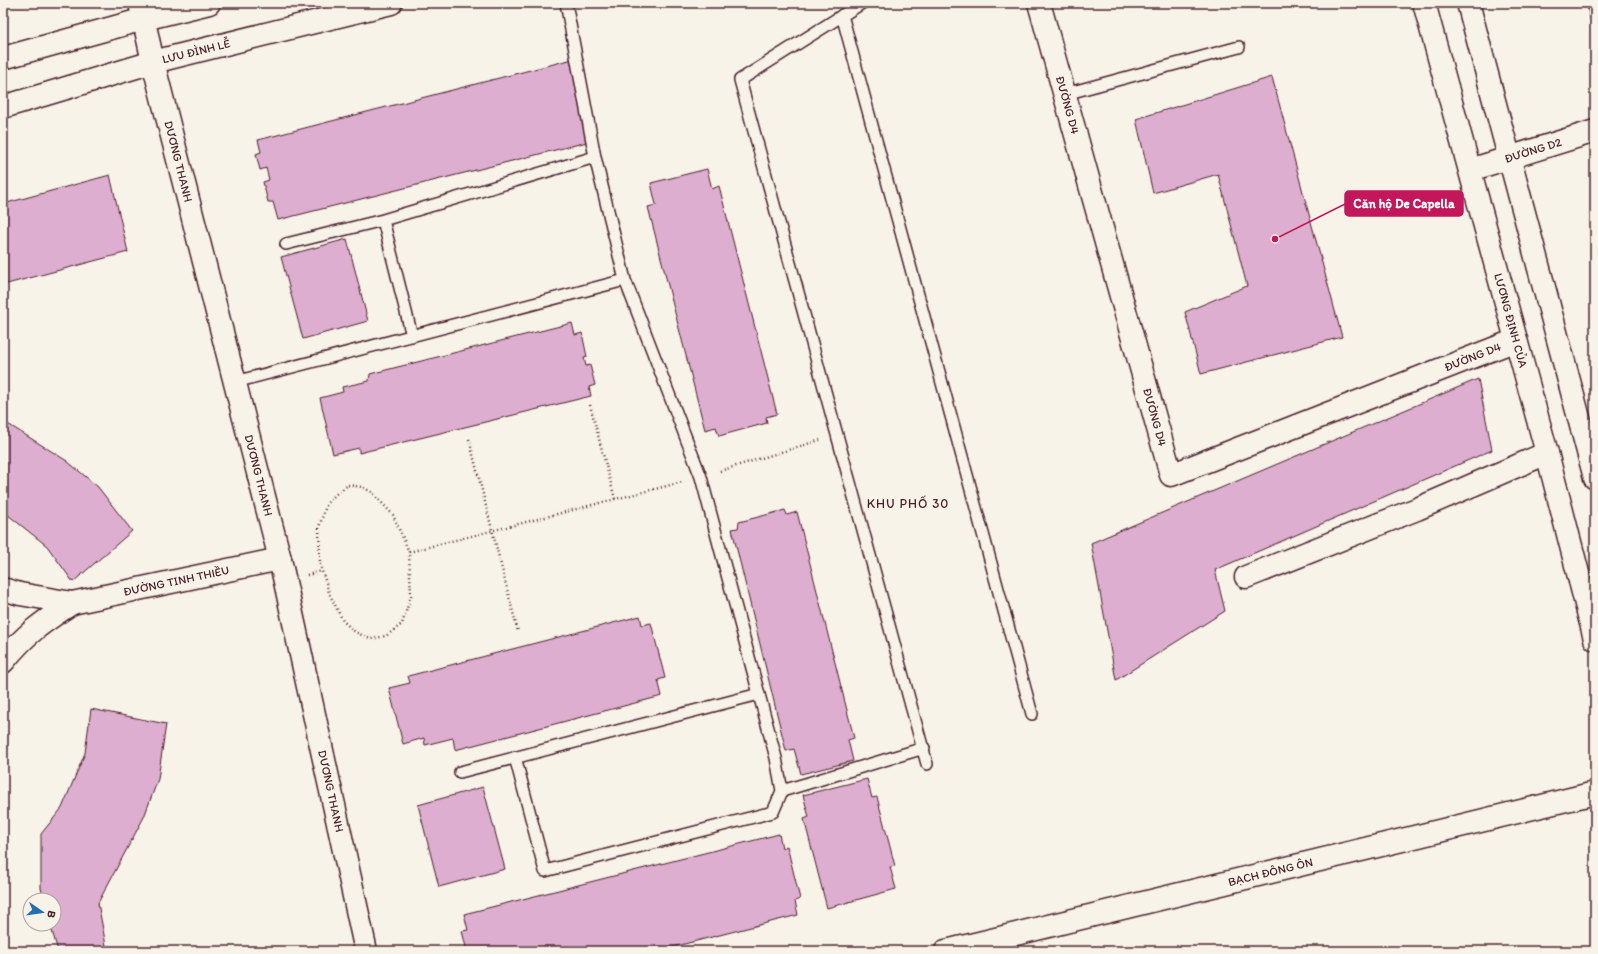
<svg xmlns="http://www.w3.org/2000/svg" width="1598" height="954" font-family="Itim,sans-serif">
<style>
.building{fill:#ddaed0;stroke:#4a1f2b}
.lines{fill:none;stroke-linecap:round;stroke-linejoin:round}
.service-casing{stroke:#4a1f2b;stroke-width:14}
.minor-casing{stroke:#4a1f2b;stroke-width:25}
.tertiary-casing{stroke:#4a1f2b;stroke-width:25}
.secondary-casing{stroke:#4a1f2b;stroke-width:25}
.path{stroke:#4a1f2b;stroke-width:2.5;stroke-dasharray:1 3;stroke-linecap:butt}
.service{stroke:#f7f3e8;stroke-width:11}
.minor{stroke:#f7f3e8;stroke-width:22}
.tertiary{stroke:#f7f3e8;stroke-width:22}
.secondary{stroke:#f7f3e8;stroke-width:22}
.labels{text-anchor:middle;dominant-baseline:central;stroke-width:3.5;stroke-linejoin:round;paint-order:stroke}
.street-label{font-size:12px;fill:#4a1f2b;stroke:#f7f3e8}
.neighbourhood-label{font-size:13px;letter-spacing:1px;fill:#4a1f2b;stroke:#f7f3e8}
.leader{fill:none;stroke:#c2185b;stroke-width:1.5}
.callout-dot{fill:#c2185b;stroke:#f7f3e8;stroke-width:1.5}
.callout{fill:#c2185b;stroke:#c2185b;stroke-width:1.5}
.callout-label{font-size:13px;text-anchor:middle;font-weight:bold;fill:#fff}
</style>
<rect width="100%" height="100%" fill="#f7f3e8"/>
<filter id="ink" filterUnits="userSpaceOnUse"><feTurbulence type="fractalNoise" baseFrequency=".025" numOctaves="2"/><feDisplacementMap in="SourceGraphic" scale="8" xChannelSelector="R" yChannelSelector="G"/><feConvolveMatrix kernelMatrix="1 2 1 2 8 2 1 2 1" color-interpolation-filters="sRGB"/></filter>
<g filter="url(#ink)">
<path class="building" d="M 1586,3 L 1595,3 L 1595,38 Z
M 573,59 L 591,141 L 278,220 L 273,202 L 268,202 L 263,182 L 269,180 L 266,168 L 260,170 L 256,154 L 261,152 L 258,140 Z
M 1272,77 L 1342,337 L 1201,374 L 1185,312 L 1247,286 L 1218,174 L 1153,193 L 1136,119 Z
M 707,169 L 712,189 L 719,186 L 777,414 L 766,417 L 767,423 L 719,436 L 716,427 L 705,430 L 648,207 L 656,205 L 651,183 Z
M 110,175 L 128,252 L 3,285 L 3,204 Z
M 347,239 L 368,321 L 303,339 L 281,257 Z
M 572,323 L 575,335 L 582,333 L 587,357 L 584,358 L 586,366 L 590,365 L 595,385 L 589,387 L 591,396 L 359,453 L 359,448 L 333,454 L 320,398 L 343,392 L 342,387 L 369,381 L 370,374 Z
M 1478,379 L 1492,450 L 1215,570 L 1225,611 L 1116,680 L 1091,543 Z
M 3,421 L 67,461 L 98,487 L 132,531 L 73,582 L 47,546 L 3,511 Z
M 785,510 L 787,515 L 797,512 L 854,738 L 848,740 L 853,761 L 801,774 L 794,749 L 786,751 L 732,529 L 738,528 L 739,522 Z
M 640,616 L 642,625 L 651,623 L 665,678 L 658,680 L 662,696 L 455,750 L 453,738 L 425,745 L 424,738 L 403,744 L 389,688 L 410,683 L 408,676 Z
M 91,709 L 166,724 L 158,779 L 144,817 L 98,903 L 107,951 L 58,951 L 50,924 L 54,924 L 54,900 L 44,900 L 41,888 L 41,834 L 62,808 L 85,753 Z
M 867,779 L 872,798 L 877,797 L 895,866 L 890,867 L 896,889 L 827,908 L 804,819 L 809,817 L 803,795 Z
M 483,787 L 505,869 L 439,887 L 418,805 Z
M 779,834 L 782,848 L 787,846 L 800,899 L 795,901 L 798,915 L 657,951 L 467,951 L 462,931 L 468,930 L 464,914 Z"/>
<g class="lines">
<g class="service-casing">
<path id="service" d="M 566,3 L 595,157 L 625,280 L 701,477 L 776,758 L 782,791
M 862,3 L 740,80 L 927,764
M 842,15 L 1032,714
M 1065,94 L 1239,47
M 383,220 L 412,336
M 286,244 L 383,220 L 595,157
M 235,382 L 625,280
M 515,757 L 545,871 L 773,812 L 782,791 L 924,748
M 460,772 L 759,694"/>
</g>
<g class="minor-casing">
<g id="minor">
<path id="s1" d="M 140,3 L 153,62 L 280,559 L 366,951"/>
<path id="s2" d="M 1039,3 L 1171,475 L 1516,340"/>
<path id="s3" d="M 1470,170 L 1595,131"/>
<path d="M 1246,577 L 1417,509 L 1547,453"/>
<path id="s4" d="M 3,589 L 20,594 L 72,603 L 280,559"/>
<path d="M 3,662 C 25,634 43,622 72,603"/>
<path id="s5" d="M 946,951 L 1595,793"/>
</g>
</g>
<g class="tertiary-casing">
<g id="tertiary">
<path d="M 3,58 L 144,19 L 209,3"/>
<path id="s6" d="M 3,107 L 153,62 L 391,3"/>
</g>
</g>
<g class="secondary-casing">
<g id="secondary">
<path id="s7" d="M 1424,3 L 1547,453 L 1595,639"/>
<path d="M 1468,3 L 1595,478"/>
</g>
</g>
<path class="path" d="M 590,405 L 615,499
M 469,439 L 518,632
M 720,471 L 820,440
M 348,485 L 362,487 L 372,492 L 393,515 L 409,552 L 411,596 L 402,624 L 386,636 L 371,639 L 355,632 L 343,621 L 330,595 L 320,565 L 319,527 L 327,503 L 336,494 Z
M 409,552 L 682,482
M 307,575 L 322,571"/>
<use href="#service" class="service"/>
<use href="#minor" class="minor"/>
<use href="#tertiary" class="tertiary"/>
<use href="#secondary" class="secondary"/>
</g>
</g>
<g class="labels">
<g class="street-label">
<text stroke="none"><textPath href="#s6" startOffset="201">LƯU ĐÌNH LỄ</textPath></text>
<text stroke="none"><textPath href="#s2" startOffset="106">ĐƯỜNG D4</textPath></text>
<text stroke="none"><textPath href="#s3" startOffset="66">ĐƯỜNG D2</textPath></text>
<text stroke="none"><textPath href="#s1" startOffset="163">DƯƠNG THANH</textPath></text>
<text stroke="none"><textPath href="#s7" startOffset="329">LƯƠNG ĐỊNH CỦA</textPath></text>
<text stroke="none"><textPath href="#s2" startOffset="814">ĐƯỜNG D4</textPath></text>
<text stroke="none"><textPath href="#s2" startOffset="430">ĐƯỜNG D4</textPath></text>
<text stroke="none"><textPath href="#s1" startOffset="487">DƯƠNG THANH</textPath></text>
<text stroke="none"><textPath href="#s4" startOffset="177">ĐƯỜNG TINH THIỀU</textPath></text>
<text stroke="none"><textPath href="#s1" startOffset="811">DƯƠNG THANH</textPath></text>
<text stroke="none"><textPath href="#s5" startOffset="334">BẠCH ĐÔNG ÔN</textPath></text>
</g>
<g class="neighbourhood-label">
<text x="908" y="503">KHU PHỐ 30</text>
</g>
</g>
<path class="leader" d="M1275 239L1345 204"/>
<circle class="callout-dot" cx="1275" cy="239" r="4"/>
<rect class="callout" x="1345" y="191" width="118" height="25" rx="4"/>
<g class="callout-label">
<text x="1404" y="208">Căn hộ De Capella</text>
</g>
<rect width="1598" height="954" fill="none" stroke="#f7f3e8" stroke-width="16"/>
<rect x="8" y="8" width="1582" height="938" fill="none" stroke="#4a1f2b" stroke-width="1.5" filter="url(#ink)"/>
<g transform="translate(42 912) rotate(103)"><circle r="19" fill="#f7f3e8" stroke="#b29e9c"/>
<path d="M0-3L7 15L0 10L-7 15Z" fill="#1f6fb2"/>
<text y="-6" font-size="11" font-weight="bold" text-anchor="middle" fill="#4a1f2b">B</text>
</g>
</svg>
